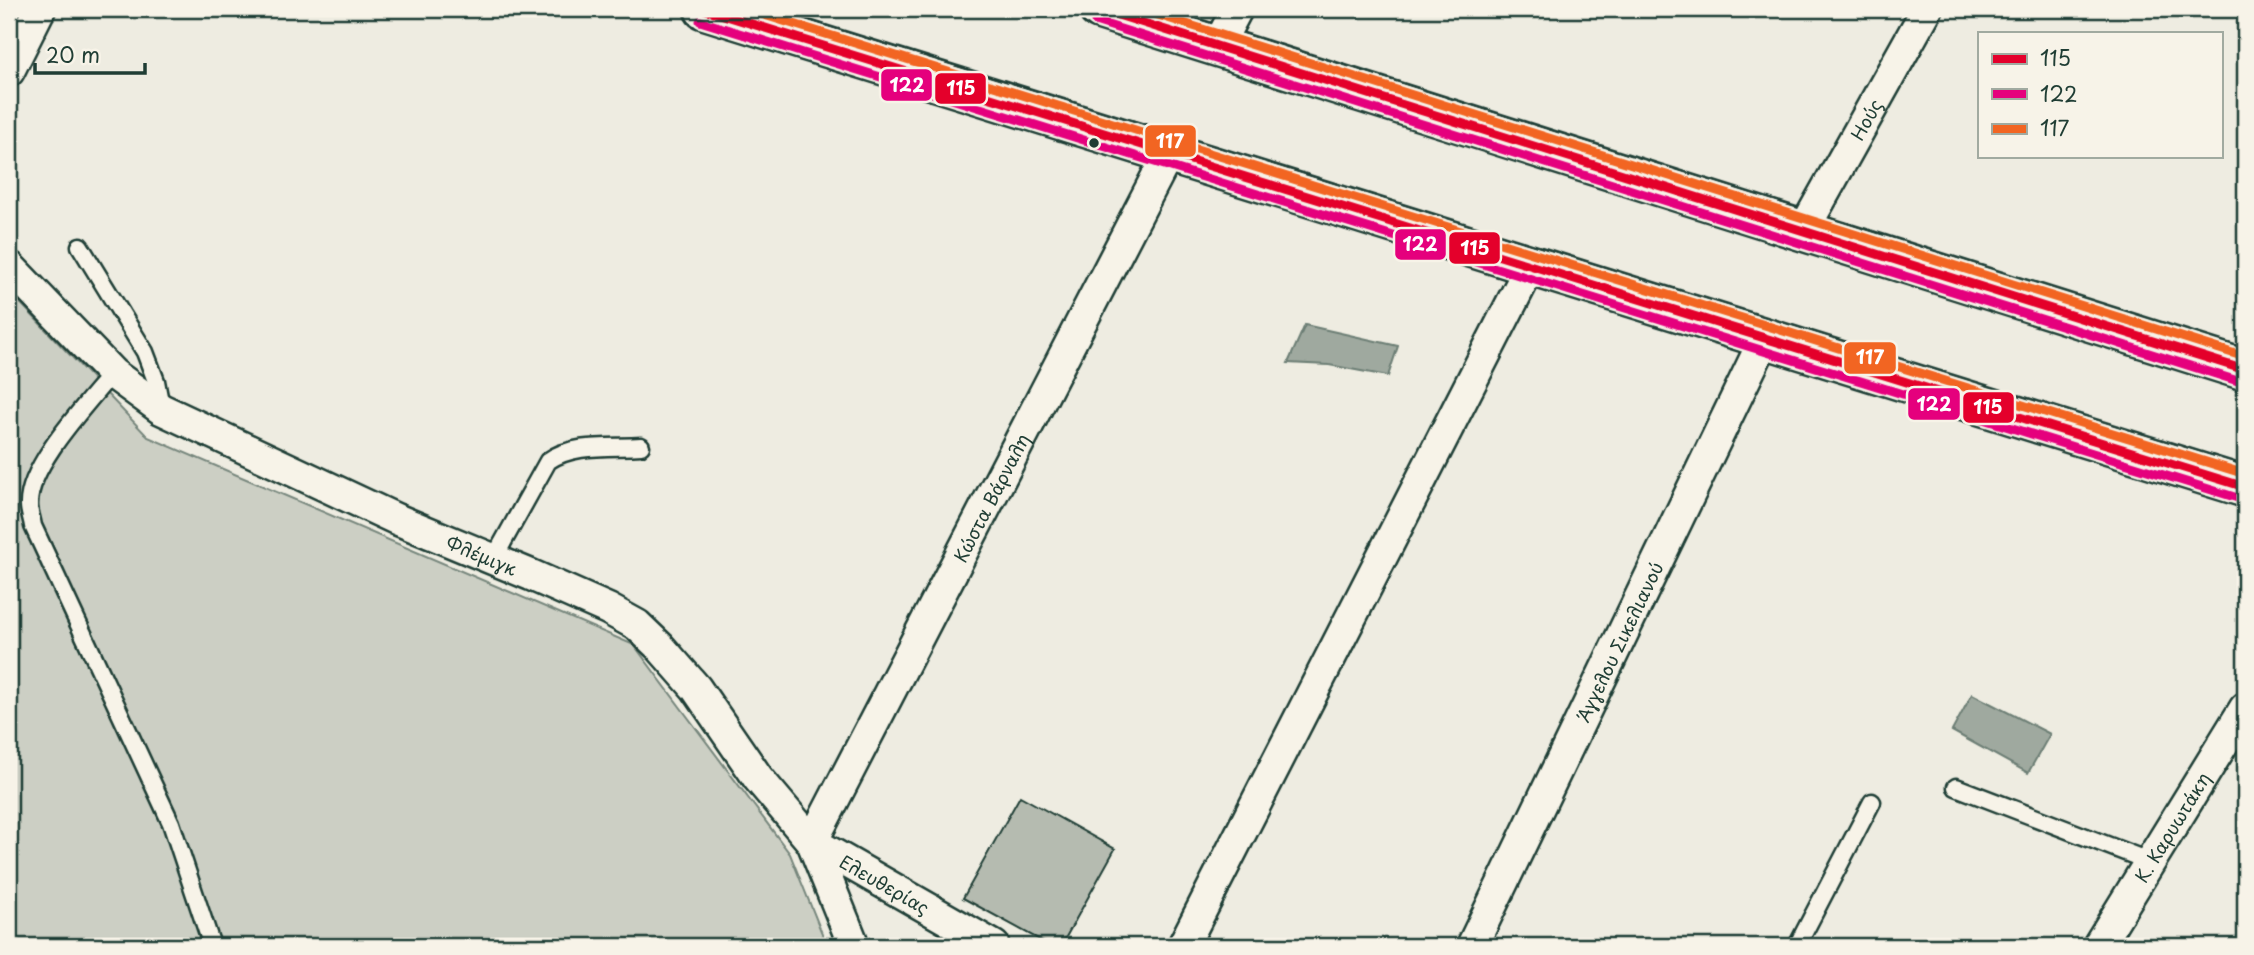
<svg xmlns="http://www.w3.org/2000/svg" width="2254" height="955" font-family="'Playpen Sans',sans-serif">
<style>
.green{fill:#cccfc4;stroke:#76867c;stroke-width:2}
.water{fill:#9fa99f;stroke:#6c7e74;stroke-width:2}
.building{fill:#b5bbb0;stroke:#1f3d34;stroke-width:2}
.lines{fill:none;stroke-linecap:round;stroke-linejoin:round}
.lane-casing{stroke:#1f3d34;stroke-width:21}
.street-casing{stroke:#1f3d34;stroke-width:35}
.highway-casing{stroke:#1f3d34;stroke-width:44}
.lane{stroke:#f7f3e8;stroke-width:16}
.street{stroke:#f7f3e8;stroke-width:30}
.highway{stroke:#f7f3e8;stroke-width:38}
.bus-1-casing{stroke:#f7f3e8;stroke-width:14}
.bus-2-casing{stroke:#f7f3e8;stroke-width:14}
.bus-3-casing{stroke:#f7f3e8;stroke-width:14}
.bus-1{stroke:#e4002b;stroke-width:9}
.bus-2{stroke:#e5007d;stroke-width:9}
.bus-3{stroke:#f26522;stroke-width:9}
.bus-dot{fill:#1f3d34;stroke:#f7f3e8;stroke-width:2.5}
.labels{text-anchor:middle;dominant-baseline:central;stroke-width:7;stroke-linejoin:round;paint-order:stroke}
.street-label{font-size:18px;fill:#1f3d34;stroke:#f7f3e8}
.line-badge{stroke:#f7f3e8;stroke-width:2.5}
.badge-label{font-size:19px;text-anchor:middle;font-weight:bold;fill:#fff}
</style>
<rect width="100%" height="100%" fill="#eeece1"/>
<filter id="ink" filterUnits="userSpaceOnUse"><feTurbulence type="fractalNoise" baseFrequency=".0143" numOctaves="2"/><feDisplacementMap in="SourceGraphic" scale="14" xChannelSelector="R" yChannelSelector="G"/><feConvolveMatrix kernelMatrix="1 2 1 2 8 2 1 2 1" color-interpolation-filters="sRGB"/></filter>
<g filter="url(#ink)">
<path class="green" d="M 9,291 L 148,437 L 634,645 L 790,854 L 827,946 L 9,946 Z"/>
<path class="water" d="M 1305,325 L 1398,346 L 1388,376 L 1329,365 L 1288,363 Z
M 1972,694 L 2050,734 L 2028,773 L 1952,731 Z"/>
<path class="building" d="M 1020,796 L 1115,849 L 1061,946 L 1051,946 L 963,898 Z"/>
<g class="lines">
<g class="lane-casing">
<path id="lane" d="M 80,246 L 145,352 L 156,381 L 161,407
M 112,373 C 87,404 28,465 29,505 C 29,512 32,519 33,526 L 171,823 L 212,946
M 493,560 L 548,461 C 573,443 611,448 641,446
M 1956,787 L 2151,862
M 1797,946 L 1872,802"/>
</g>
<g class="street-casing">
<g id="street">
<path d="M 1218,45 L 1237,9"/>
<path d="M 9,71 L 40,9"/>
<path id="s1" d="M 1803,231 L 1927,9"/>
<path id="s2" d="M 9,266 L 112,373 L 161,409 L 396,519 L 531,575 L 608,609 L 637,625 L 660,647 L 696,688 L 758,778 L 812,842 L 854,946"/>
<path id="s3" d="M 812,842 L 1169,153"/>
<path id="s4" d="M 812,842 L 994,946"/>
<path d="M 1183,946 L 1531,265"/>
<path id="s5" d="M 1472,946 L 1765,338"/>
<path id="s6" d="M 2098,946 L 2245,708"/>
</g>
</g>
<g class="highway-casing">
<path id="highway" d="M 704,9 L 2245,487
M 1099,9 L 2245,370"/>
</g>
<use href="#lane" class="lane"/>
<use href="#street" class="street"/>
<use href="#highway" class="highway"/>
<g class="bus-1-casing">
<path id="bus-1" d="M 704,9 L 2245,487
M 1099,9 L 2245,370"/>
</g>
<g class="bus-2-casing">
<path id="bus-2" d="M 700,21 L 2241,499
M 1095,21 L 2241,382"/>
</g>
<g class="bus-3-casing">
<path id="bus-3" d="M 745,9 L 2245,474
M 1139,9 L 2245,357"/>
</g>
<use href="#bus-1" class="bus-1"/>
<use href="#bus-2" class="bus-2"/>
<use href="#bus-3" class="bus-3"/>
</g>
</g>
<circle class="bus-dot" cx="1094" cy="143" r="6"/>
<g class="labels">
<g class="street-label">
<text stroke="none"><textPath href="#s1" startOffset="128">Ηούς</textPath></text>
<text stroke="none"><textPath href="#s3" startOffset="388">Κώστα Βάρναλη</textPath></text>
<text stroke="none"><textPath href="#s2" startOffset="562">Φλέμιγκ</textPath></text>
<text stroke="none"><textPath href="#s5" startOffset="338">Άγγελου Σικελιανού</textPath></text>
<text stroke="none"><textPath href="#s6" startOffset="140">Κ. Καρυωτάκη</textPath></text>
<text stroke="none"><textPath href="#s4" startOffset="84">Ελευθερίας</textPath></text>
</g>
</g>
<g class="line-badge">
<rect x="880" y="68" width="53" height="34" rx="7" fill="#e5007d"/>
<rect x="934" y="72" width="53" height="33" rx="7" fill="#e4002b"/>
<rect x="1144" y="124" width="53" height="34" rx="7" fill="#f26522"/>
<rect x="1394" y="228" width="53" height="33" rx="7" fill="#e5007d"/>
<rect x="1448" y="231" width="53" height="34" rx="7" fill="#e4002b"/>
<rect x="1843" y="341" width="54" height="34" rx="7" fill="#f26522"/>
<rect x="1907" y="387" width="54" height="34" rx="7" fill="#e5007d"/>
<rect x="1962" y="391" width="53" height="33" rx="7" fill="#e4002b"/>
</g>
<g class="badge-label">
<text x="907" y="92">122</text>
<text x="961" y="95">115</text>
<text x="1170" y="148">117</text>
<text x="1420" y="251">122</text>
<text x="1475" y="255">115</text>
<text x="1870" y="364">117</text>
<text x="1934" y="411">122</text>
<text x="1988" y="414">115</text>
</g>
<rect width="2254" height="955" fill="none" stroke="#f7f3e8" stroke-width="35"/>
<rect x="18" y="18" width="2219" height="920" fill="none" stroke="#1f3d34" stroke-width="2.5" filter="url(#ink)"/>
<rect x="1978" y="32" width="245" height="126" fill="#f7f3e8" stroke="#a1aaa0" stroke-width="2"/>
<rect x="1992" y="54" width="35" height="10" fill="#e4002b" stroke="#a1aaa0" stroke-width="2"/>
<text x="2040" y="66" font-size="21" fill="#1f3d34">115</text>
<rect x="1992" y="89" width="35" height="10" fill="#e5007d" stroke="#a1aaa0" stroke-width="2"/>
<text x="2040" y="102" font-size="21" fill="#1f3d34">122</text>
<rect x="1992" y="124" width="35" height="10" fill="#f26522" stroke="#a1aaa0" stroke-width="2"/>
<text x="2040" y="136" font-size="21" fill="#1f3d34">117</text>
<path d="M35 63v10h110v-10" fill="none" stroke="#1f3d34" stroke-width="3.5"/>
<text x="46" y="63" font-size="21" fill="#1f3d34" stroke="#f7f3e8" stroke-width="5" paint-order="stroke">20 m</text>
</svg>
